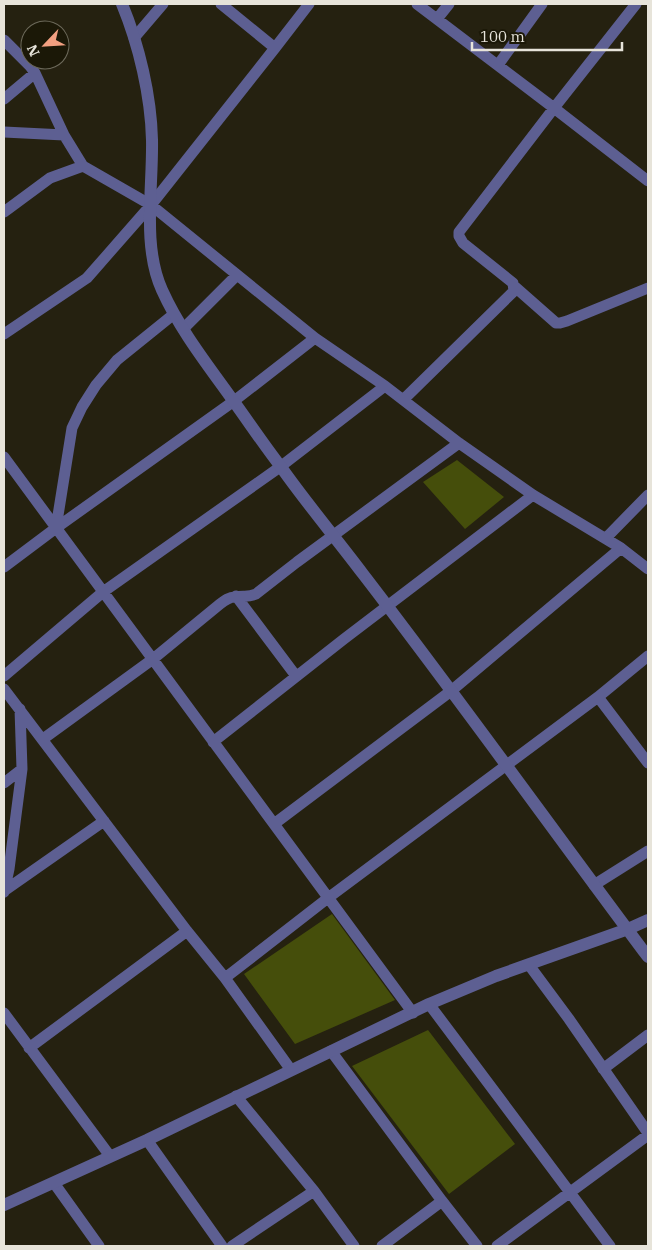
<svg xmlns="http://www.w3.org/2000/svg" width="652" height="1250" font-family="'IBM Plex Serif',serif">
<style>
.green{fill:#454e0b}
.lines{fill:none;stroke-linecap:round;stroke-linejoin:round}
.minor{stroke:#5d5f92;stroke-width:11}
.tertiary{stroke:#5d5f92;stroke-width:12}
</style>
<rect width="100%" height="100%" fill="#252110"/>
<path class="green" d="M 457,460 L 504,497 L 465,529 L 423,482 Z
M 332,914 L 395,1000 L 295,1044 L 244,974 Z
M 428,1030 L 515,1144 L 449,1194 L 352,1066 Z"/>
<g class="lines">
<path class="minor" d="M 221,4 L 275,48
M 417,4 L 554,108 L 648,181
M 437,19 L 449,4
M 134,38 L 163,4
M 4,40 L 30,66 L 35,73 L 64,135 L 83,166 L 151,205 L 315,338 L 385,386 L 459,443 L 533,495 L 621,548 L 648,569
M 498,65 L 542,4
M 4,99 L 35,73
M 4,132 L 64,135
M 4,212 L 50,178 L 83,166
M 514,286 L 556,323 L 560,323 L 567,321 L 648,288
M 183,329 L 237,275
M 4,334 L 87,278 L 151,205 L 275,48 L 309,4
M 403,400 L 514,291 L 513,283 L 463,243 L 459,236 L 459,232 L 554,108 L 636,4
M 4,457 L 413,1013
M 56,528 L 72,428 L 82,407 L 96,385 L 117,360 L 174,314
M 606,538 L 648,495
M 4,567 L 56,528 L 234,401 L 315,338
M 236,596 L 296,676
M 4,676 L 103,592 L 280,467 L 385,386
M 4,689 L 187,931 L 225,978 L 291,1070
M 598,697 L 648,763
M 43,739 L 153,659 L 220,604 C 225,600 229,597 235,597 C 244,595 247,598 256,594 L 297,562 L 459,443
M 213,742 L 344,639 L 533,495
M 4,783 L 22,769
M 274,824 L 451,691 L 621,548
M 594,885 L 648,851
M 4,891 L 104,821
M 4,892 L 9,869 L 22,769 L 20,709
M 529,965 L 569,1019 L 648,1133
M 225,978 L 328,898 L 598,697 L 648,656
M 429,1004 L 610,1246
M 4,1013 L 110,1156
M 29,1048 L 187,931
M 331,1051 L 442,1201 L 477,1246
M 603,1069 L 648,1035
M 236,1096 L 314,1191 L 354,1246
M 147,1140 L 222,1246
M 54,1183 L 99,1246
M 232,1246 L 314,1191
M 382,1246 L 442,1201
M 497,1246 L 648,1135"/>
<path class="tertiary" d="M 122,4 C 139,45 151,96 152,140 C 153,188 142,246 162,290 C 180,330 207,364 232,399 C 248,421 264,445 281,467 C 307,504 336,538 363,574 C 460,700 553,830 648,957
M 4,1205 L 147,1140 L 429,1004 L 496,976 L 628,929 L 648,920"/>
</g>
<rect width="652" height="1250" fill="none" stroke="#e7e4da" stroke-width="10"/>
<g transform="translate(45 45) rotate(245)"><circle r="24" fill="#1b1807" stroke="#6d6a5b"/>
<path d="M0-4L9 19L0 12L-9 19Z" fill="#f2a081"/>
<text y="-8" font-size="14" font-weight="bold" text-anchor="middle" fill="#e7e4da">N</text>
</g>
<path d="M472 42v8h150v-8" fill="none" stroke="#e7e4da" stroke-width="2.5"/>
<text x="480" y="42" font-size="15" fill="#e7e4da" stroke="#1b1807" stroke-width="4" paint-order="stroke">100 m</text>
</svg>
